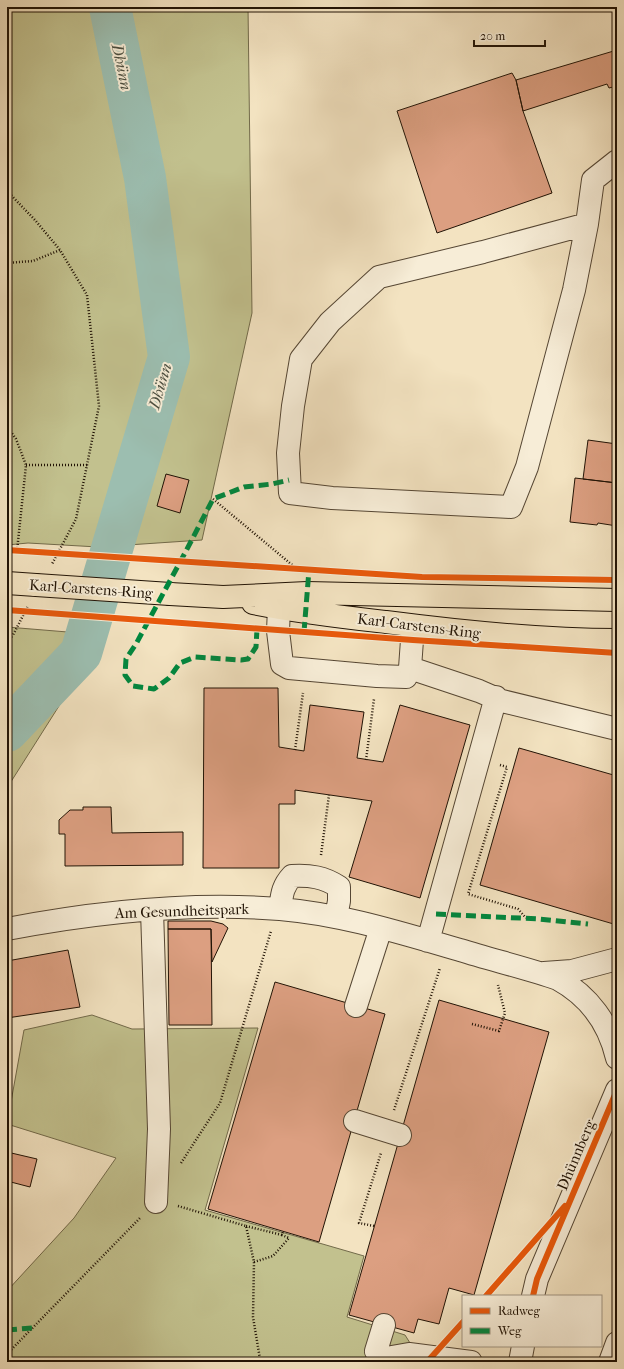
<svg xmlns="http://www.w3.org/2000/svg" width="624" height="1369" font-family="'IM FELL French Canon',serif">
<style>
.green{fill:#c2c18e;stroke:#726a4a}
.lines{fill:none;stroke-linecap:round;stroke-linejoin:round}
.river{stroke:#9cbeb0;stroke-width:42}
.building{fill:#dc9f81;stroke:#211305}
.minor-casing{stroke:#564734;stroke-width:24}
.major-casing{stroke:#211305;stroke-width:24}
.path{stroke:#211305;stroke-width:2.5;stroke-dasharray:1 2;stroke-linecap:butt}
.minor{stroke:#f7edd7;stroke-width:22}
.major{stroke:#f3e3c1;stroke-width:22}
.major-bridge-casing{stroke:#211305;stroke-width:24;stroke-linecap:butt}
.major-bridge{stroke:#f3e3c1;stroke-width:22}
.quiet{stroke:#00873e;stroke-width:5;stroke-dasharray:10 5;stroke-linecap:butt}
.cycleway-casing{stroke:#f7edd7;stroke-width:8}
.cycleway{stroke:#e8590c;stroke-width:6}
.labels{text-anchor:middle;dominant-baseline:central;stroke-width:4;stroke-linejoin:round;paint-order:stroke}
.street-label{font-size:15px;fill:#211305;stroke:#f7edd7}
.water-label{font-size:16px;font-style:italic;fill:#4c4f41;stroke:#f7edd7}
</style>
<rect width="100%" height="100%" fill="#f3e3c1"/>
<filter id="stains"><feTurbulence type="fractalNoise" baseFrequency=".005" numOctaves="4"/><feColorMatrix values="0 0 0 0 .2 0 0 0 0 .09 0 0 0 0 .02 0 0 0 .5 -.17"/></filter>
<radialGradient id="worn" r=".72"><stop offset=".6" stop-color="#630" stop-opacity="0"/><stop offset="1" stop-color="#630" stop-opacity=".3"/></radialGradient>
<path class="green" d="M 7,7 L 248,7 L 252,313 L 202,540 L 98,547 L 28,543 L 7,545 Z
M 7,627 L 104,635 L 7,788 Z
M 92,1015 L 132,1029 L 258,1028 L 205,1210 L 364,1256 L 347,1317 L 405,1335 L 422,1362 L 7,1362 L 7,1291 L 74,1218 L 116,1158 L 7,1124 L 24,1030 Z"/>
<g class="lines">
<path class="river" d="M 7,731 L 81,653 L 169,357 L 145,178 L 110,7"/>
</g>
<path class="building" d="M 617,50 L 617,86 L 609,88 L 607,84 L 523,111 L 516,80 Z
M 512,73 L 516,80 L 523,111 L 552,193 L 437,233 L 397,111 Z
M 588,440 L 617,444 L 617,483 L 583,479 Z
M 166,474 L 189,480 L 180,513 L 157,506 Z
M 575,478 L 617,483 L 617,526 L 598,523 L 597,525 L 570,522 Z
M 204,688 L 278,688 L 279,747 L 304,751 L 310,705 L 364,712 L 357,758 L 383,762 L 400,705 L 470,725 L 420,898 L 349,877 L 372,801 L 295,790 L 295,804 L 279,804 L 279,868 L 203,868 Z
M 519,748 L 617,776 L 617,925 L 480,885 Z
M 83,807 L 111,807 L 112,833 L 183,832 L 183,865 L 65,866 L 65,834 L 59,834 L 59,820 L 70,810 L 83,810 Z
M 168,921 L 211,921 L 223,924 L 228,928 L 212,962 L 211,929 L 168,929 Z
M 168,929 L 211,929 L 212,1025 L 169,1025 Z
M 68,950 L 80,1007 L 7,1018 L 7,961 Z
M 275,982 L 385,1014 L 319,1242 L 208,1209 Z
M 439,1000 L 549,1032 L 474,1295 L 449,1288 L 439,1324 L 418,1319 L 414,1333 L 349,1315 Z
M 7,1152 L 37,1159 L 30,1187 L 7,1181 Z"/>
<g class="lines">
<g class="minor-casing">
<path id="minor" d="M 587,224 L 483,252 L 379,277 L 330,322 L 301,359 L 293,406 L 288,453 L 290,493 L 332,498 L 511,507 L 527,467 L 574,290 L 587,224 L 593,180 L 617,161
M 279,608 L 278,631 L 282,664 L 289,668 L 377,676 L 406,677 L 410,668 L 479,691 L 502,701 L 617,729
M 410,668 L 413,626
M 280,909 C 282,895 282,887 292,876 C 310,875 324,877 339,887 L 339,901 L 336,917
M 152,910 L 159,1129 L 156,1202
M 7,929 C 96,912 190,902 280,909 C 341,914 401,933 460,950 C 492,960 526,968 558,979 C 589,996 609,1024 617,1058
M 428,941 L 496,697
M 544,973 L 572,971 L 617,959
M 356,1006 L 381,928
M 355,1121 L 400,1135
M 533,1296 L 537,1279 L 617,1090
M 384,1325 L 376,1351 L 386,1358 L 390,1362
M 386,1358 L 409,1354 L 471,1362
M 520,1362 L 523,1346
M 610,1362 L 617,1343"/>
</g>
<g class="major-casing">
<path id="major" d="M 7,583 L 36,585
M 170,594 L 223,597 L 307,593 L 617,600
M 253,603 C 297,612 342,617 386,622 C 463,632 540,640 617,640"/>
</g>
<path class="path" d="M 7,191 L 35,220 L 60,250 L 87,295 L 99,406 L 76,519 L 52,564
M 7,263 L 33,261 L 60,250
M 7,426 L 16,439 L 26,465 L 17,551
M 26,465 L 87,465
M 213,499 L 297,569
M 7,641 L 13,635 L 28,606
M 295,750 L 303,693
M 366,760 L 374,699
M 500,765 L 507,767 L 468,894 L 518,909 L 526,918
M 321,855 L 329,795
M 472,1024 L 499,1031 L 505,1013 L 498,985
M 394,1110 L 440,968
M 181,1163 L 220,1103 L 271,931
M 178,1206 L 246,1226 L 254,1262 L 253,1317 L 260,1359 L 257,1362
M 246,1226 L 282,1235 L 283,1232
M 374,1226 L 359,1223 L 381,1153
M 254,1262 L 273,1256 L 289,1238 L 282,1235
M 7,1354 L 140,1218"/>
<use href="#minor" class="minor"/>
<use href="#major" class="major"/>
<g class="major-bridge-casing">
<path id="major-bridge" d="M 36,585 L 170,594"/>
</g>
<use href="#major-bridge" class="major-bridge"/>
<path class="quiet" d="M 257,629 L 256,647 L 248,659 L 241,660 L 195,657 L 180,663 L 169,678 L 154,689 L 133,686 L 125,675 L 126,659 L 136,644 L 186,551 L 213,499 L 244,487 L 272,484 L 289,480
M 304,632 L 309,570
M 436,914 L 539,919 L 588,924
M 7,1330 L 32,1328"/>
<g class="cycleway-casing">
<path id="cycleway" d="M 7,550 L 422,577 L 617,580
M 7,610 L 413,640 L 617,653
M 486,1296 L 565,1206
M 533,1296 L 537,1279 L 617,1090
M 427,1362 L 463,1322"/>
</g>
<use href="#cycleway" class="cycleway"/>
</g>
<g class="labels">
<g class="street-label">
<text transform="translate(91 589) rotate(4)">Karl-Carstens-Ring</text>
<text transform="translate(419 626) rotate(7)">Karl-Carstens-Ring</text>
<text transform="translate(182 911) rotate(-2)">Am Gesundheitspark</text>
<text transform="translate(576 1155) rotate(-67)">Dhünnberg</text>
</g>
<g class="water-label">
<text transform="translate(122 67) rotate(78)">Dhünn</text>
<text transform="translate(160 386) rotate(-74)">Dhünn</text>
</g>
</g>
<rect width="624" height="1369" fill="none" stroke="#f3e3c1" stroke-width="24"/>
<rect x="8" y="8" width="608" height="1353" fill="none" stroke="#211305" stroke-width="2"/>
<rect x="12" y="12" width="600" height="1345" fill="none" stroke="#211305"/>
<rect x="462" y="1295" width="140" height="52" fill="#f7edd7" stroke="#a19683"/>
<rect x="470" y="1308" width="20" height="6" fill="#e8590c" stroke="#a19683"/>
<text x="498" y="1315" font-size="12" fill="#211305">Radweg</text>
<rect x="470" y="1328" width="20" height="6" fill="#00873e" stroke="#a19683"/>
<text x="498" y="1335" font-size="12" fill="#211305">Weg</text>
<path d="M474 40v6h71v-6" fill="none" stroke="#211305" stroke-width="2"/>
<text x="480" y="40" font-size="12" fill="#211305" stroke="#f7edd7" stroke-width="3" paint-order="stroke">20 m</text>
<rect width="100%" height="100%" filter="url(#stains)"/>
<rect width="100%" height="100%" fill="url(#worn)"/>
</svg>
